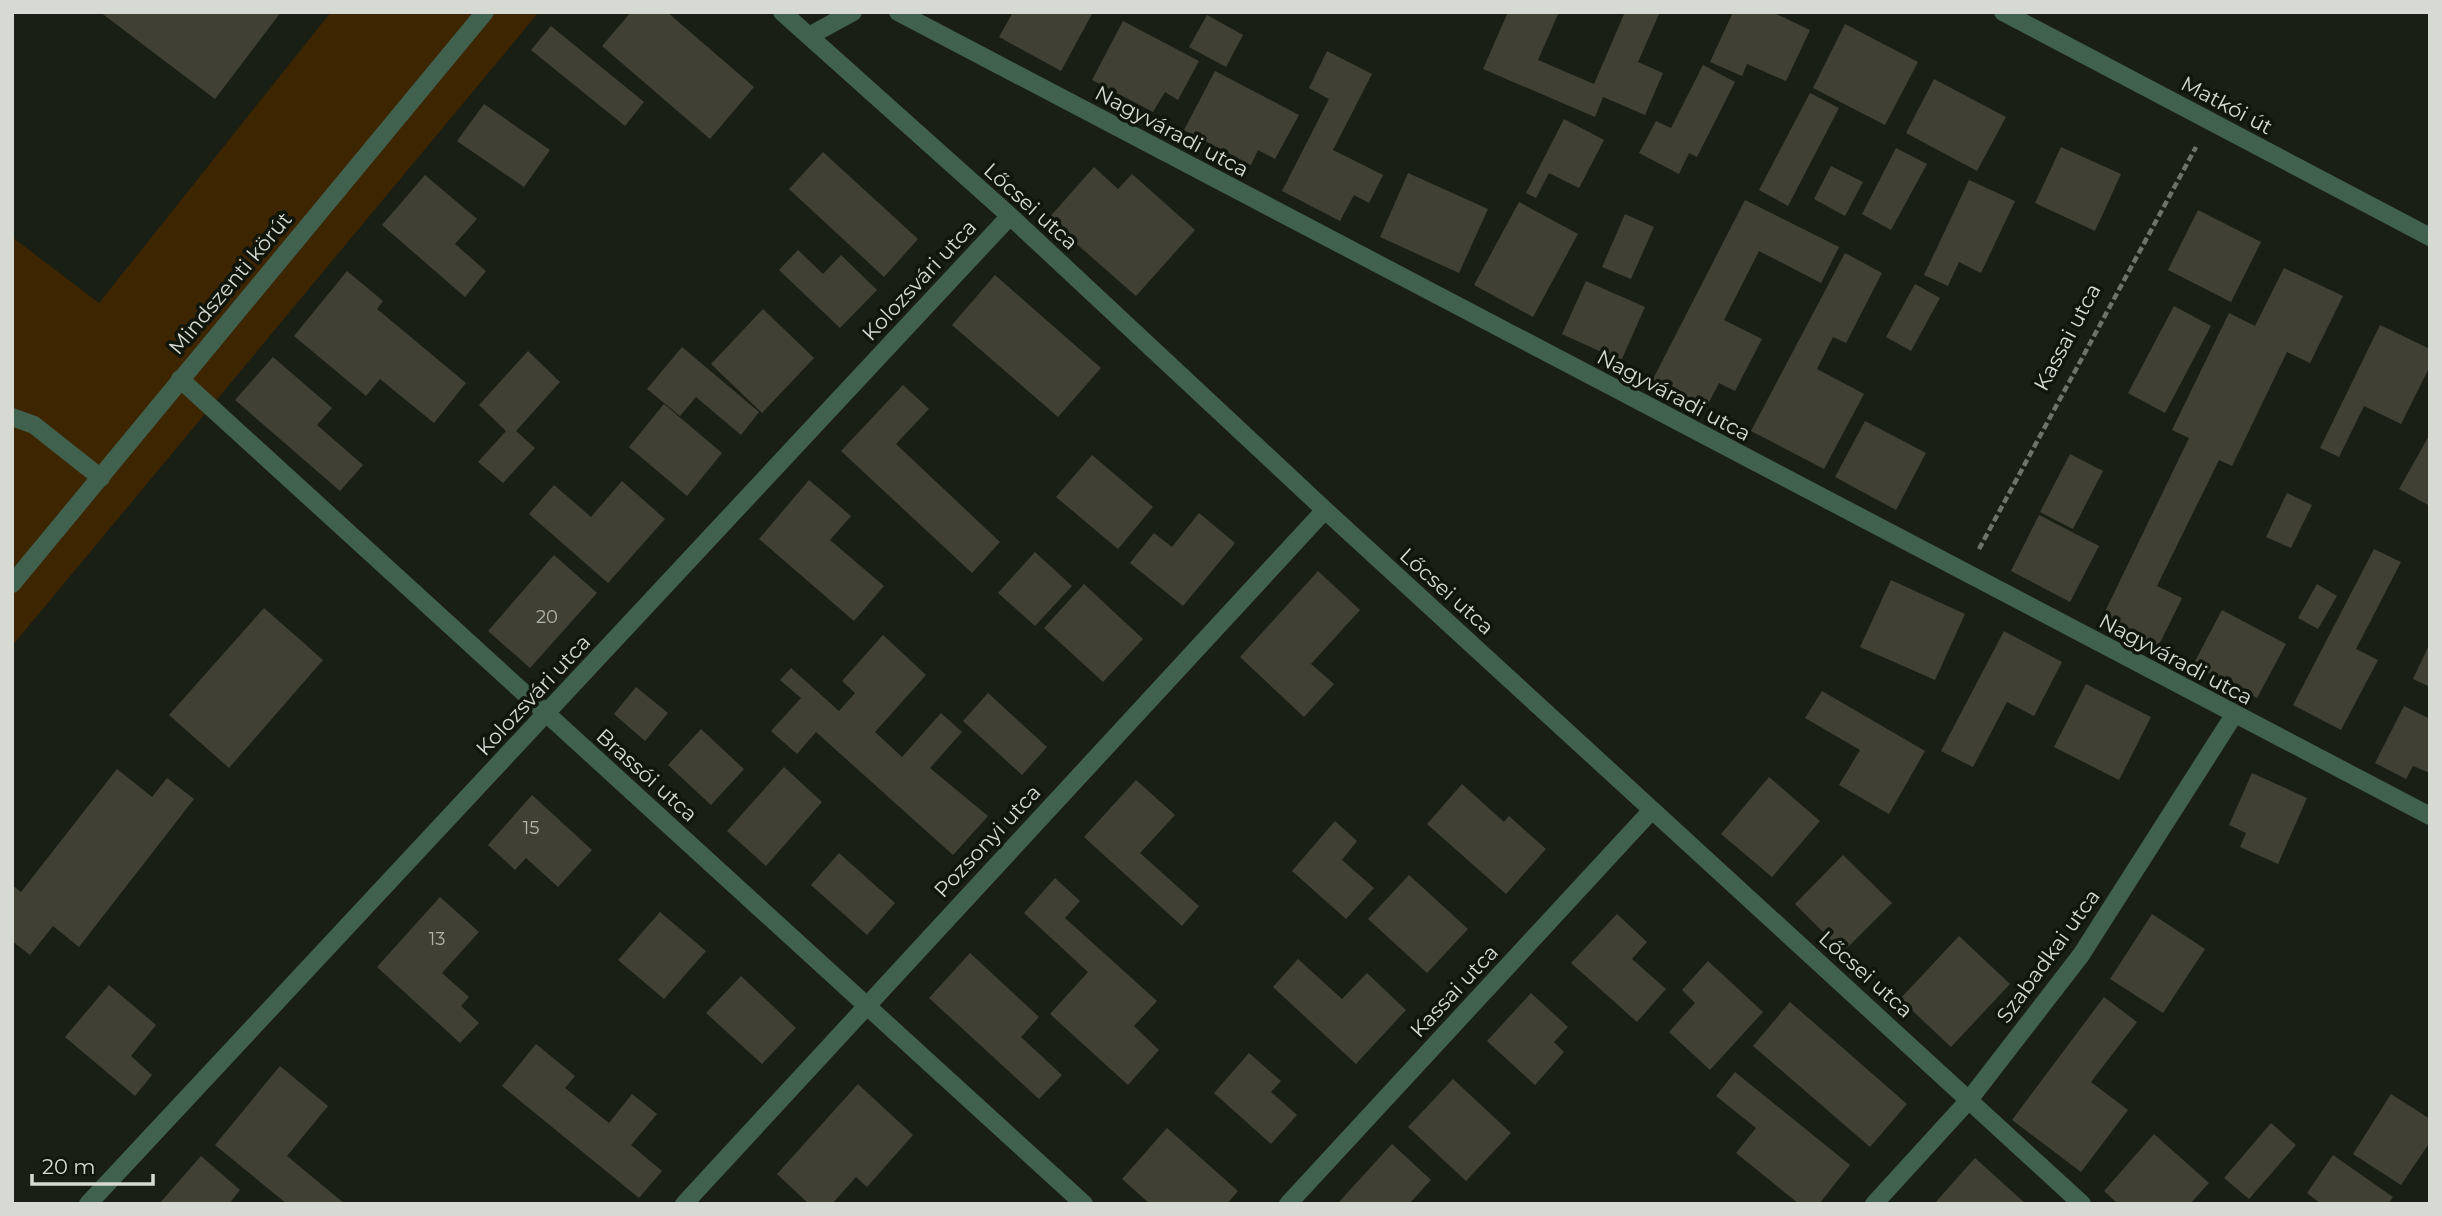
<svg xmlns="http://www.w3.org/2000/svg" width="2442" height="1216" font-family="Montserrat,sans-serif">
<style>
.green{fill:#3d2500}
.building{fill:#414034}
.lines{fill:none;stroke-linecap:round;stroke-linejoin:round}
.path{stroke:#6e736a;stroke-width:4.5;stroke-dasharray:7 3.5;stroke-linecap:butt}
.minor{stroke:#41614f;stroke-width:18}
.tertiary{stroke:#41614f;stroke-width:18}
.labels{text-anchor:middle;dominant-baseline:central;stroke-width:7;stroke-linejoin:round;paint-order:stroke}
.number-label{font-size:18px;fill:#b1b4ab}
.street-label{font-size:21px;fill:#d6dad3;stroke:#11160d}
</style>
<rect width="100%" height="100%" fill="#1a1f15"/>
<path class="green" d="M 331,12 L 539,12 L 12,646 L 12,237 L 99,303 Z"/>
<path class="building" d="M 100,12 L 281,12 L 215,99 Z
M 631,12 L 667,12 L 754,87 L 710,139 L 602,46 Z
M 1013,12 L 1088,12 L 1092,14 L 1061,71 L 999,37 Z
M 1508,12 L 1559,12 L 1538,60 L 1594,84 L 1625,12 L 1660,12 L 1638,62 L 1663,73 L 1645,115 L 1603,97 L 1595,117 L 1483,69 Z
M 1733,12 L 1772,12 L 1810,30 L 1786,81 L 1747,64 L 1742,76 L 1710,62 Z
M 1207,15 L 1243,35 L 1226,67 L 1189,47 Z
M 1123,21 L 1199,61 L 1178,100 L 1165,92 L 1153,112 L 1092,80 Z
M 1845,24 L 1918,62 L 1885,125 L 1813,88 Z
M 551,26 L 644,102 L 625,126 L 531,50 Z
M 1327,51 L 1372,74 L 1333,150 L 1383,175 L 1369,203 L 1354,195 L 1340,221 L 1282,191 L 1329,99 L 1309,88 Z
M 1703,65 L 1735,82 L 1697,157 L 1689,153 L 1679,174 L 1639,153 L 1656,121 L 1671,128 Z
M 1215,71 L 1299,115 L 1275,159 L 1258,150 L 1251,165 L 1184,130 Z
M 1934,79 L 2006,117 L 1977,171 L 1906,133 Z
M 1810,93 L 1839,108 L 1788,206 L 1759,190 Z
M 484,104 L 550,150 L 524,187 L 457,141 Z
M 1564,119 L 1604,140 L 1579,188 L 1549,173 L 1536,198 L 1526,193 Z
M 2061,147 L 2121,174 L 2095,231 L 2035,203 Z
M 1896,148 L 1927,164 L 1891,230 L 1862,214 Z
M 823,152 L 918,239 L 884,277 L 789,189 Z
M 1831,166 L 1863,182 L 1845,216 L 1814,199 Z
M 1094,167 L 1118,189 L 1132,174 L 1195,230 L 1136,296 L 1048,219 Z
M 1408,173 L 1488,209 L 1459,273 L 1380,237 Z
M 425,175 L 477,219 L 455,244 L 486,271 L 465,297 L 382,225 Z
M 1969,180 L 2015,201 L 1981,273 L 1959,262 L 1948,286 L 1924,275 Z
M 1745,200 L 1839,247 L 1821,283 L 1759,251 L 1724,320 L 1762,339 L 1735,391 L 1719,383 L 1706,408 L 1652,381 Z
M 1519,202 L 1578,234 L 1533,317 L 1474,285 Z
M 2198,210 L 2261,242 L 2231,302 L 2168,270 Z
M 1625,214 L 1654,227 L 1631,279 L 1602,267 Z
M 798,250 L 823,274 L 841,255 L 877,290 L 840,328 L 779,270 Z
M 1845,253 L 1882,273 L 1846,343 L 1833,337 L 1817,369 L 1864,394 L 1824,469 L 1751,431 Z
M 2284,268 L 2343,296 L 2310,363 L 2287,352 L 2232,466 L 2219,460 L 2157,586 L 2182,598 L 2157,649 L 2100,622 L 2189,438 L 2172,430 L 2229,313 L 2255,326 Z
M 347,271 L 383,301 L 377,309 L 466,383 L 434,423 L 380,379 L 366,396 L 294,336 Z
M 995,275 L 1101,368 L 1058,417 L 952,325 Z
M 1586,281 L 1645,307 L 1621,361 L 1562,334 Z
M 1915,284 L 1940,298 L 1911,351 L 1886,337 Z
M 2174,306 L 2211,326 L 2165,413 L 2128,393 Z
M 763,309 L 814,358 L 762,413 L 711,364 Z
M 2380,325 L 2430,349 L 2430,366 L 2401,424 L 2364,406 L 2339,457 L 2320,448 Z
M 682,347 L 759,412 L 741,435 L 696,397 L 680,416 L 647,389 Z
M 528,351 L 560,382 L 516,431 L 535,448 L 503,483 L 478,462 L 506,431 L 479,405 Z
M 273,357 L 332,408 L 317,425 L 363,465 L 340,491 L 235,400 Z
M 903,385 L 929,409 L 896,444 L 1000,542 L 972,573 L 841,451 Z
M 664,404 L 722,453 L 687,496 L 629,447 Z
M 1865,421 L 1926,453 L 1896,510 L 1835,477 Z
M 2430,434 L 2430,506 L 2399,489 Z
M 2070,454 L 2103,471 L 2073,529 L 2040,512 Z
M 1092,455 L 1153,507 L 1118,549 L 1056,497 Z
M 809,480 L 851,516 L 830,540 L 884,586 L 854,621 L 759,539 Z
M 622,481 L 665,519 L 608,583 L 529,514 L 554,485 L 591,517 Z
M 2287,493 L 2312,505 L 2291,548 L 2266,537 Z
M 1199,513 L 1235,543 L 1183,606 L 1130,563 L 1154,533 L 1172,547 Z
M 2039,515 L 2099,546 L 2070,602 L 2011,571 Z
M 2374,549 L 2401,562 L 2356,649 L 2378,660 L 2341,730 L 2293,705 Z
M 1035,552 L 1072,586 L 1035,626 L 998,593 Z
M 554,555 L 597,593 L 530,668 L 488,631 Z
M 1318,571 L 1360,610 L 1311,664 L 1334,684 L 1304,717 L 1240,657 Z
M 1891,580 L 1965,614 L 1935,680 L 1860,647 Z
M 1084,584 L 1143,639 L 1103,682 L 1044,628 Z
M 2317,584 L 2337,596 L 2318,629 L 2298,618 Z
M 264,608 L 323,660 L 229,768 L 169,715 Z
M 2222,610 L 2286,644 L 2257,698 L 2193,665 Z
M 2004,631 L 2062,662 L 2034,716 L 2007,702 L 1973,767 L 1941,751 Z
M 883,635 L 926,675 L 875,732 L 902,757 L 941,713 L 962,732 L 930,768 L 988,816 L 953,855 L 816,732 L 797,754 L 771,731 L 801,698 L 780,680 L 791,668 L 839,711 L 855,693 L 842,681 Z
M 2430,643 L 2430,687 L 2413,679 Z
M 2086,684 L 2151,717 L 2119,780 L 2054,747 Z
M 636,687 L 668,713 L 645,741 L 614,714 Z
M 1822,691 L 1925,751 L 1889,814 L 1839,785 L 1860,750 L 1805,718 Z
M 988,693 L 1047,747 L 1022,775 L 963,721 Z
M 2404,706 L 2430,719 L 2430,773 L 2413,766 L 2406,779 L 2375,763 Z
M 701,729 L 744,769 L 711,805 L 668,765 Z
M 784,767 L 822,802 L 766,866 L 727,831 Z
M 117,769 L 152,797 L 167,778 L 194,799 L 79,947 L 53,926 L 30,955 L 12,941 L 12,885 L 21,892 Z
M 2252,773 L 2307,798 L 2278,864 L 2240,847 L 2246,833 L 2229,825 Z
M 1769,777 L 1820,821 L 1772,877 L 1721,834 Z
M 1136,780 L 1175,815 L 1140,853 L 1199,906 L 1182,926 L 1084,837 Z
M 1462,784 L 1504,822 L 1509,816 L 1546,849 L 1506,894 L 1427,824 Z
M 532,795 L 592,850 L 558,887 L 526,858 L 515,870 L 488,845 Z
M 1335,821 L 1357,841 L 1342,860 L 1374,888 L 1346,919 L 1292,871 Z
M 839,853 L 895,903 L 867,935 L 811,885 Z
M 1843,855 L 1892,903 L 1843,952 L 1795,904 Z
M 1409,875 L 1468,929 L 1427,973 L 1368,919 Z
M 1055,878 L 1080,901 L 1065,918 L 1157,1001 L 1134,1026 L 1159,1050 L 1128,1085 L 1050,1014 L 1088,972 L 1024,913 Z
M 440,897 L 479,932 L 442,973 L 469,997 L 461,1006 L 479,1023 L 460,1043 L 377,967 Z
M 660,912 L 706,951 L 664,999 L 618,960 Z
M 1617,914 L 1647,942 L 1632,959 L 1666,989 L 1637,1022 L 1571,963 Z
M 2152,914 L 2205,949 L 2163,1013 L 2110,979 Z
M 1959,936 L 2010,984 L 1951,1047 L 1900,999 Z
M 970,953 L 1039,1017 L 1021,1037 L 1062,1075 L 1039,1099 L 929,998 Z
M 1298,959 L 1342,999 L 1367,973 L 1406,1010 L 1356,1064 L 1273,987 Z
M 1708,961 L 1763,1012 L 1710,1070 L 1669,1032 L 1695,1003 L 1682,990 Z
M 741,976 L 796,1028 L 762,1064 L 706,1013 Z
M 109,985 L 156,1025 L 131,1056 L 152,1075 L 135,1096 L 65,1037 Z
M 1531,993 L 1568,1027 L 1554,1042 L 1564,1052 L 1535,1085 L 1487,1041 Z
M 2104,997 L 2137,1022 L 2091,1082 L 2128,1110 L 2081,1172 L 2012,1120 Z
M 1790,1002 L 1907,1104 L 1870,1147 L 1753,1046 Z
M 536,1044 L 575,1076 L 565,1088 L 609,1123 L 632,1094 L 657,1114 L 631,1145 L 662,1171 L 639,1198 L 502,1086 Z
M 1249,1053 L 1281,1081 L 1271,1092 L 1297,1115 L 1271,1144 L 1214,1093 Z
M 280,1066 L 328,1106 L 287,1156 L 345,1204 L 287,1204 L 215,1145 Z
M 1735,1072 L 1850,1165 L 1819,1204 L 1799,1204 L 1736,1153 L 1756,1128 L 1716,1096 Z
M 1453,1079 L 1511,1133 L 1466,1181 L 1408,1127 Z
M 858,1084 L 913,1135 L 867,1187 L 856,1177 L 832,1204 L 809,1204 L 777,1174 Z
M 2391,1094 L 2430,1119 L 2430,1142 L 2401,1185 L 2353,1154 Z
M 2271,1123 L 2296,1145 L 2249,1199 L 2224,1178 Z
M 1167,1128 L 1238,1191 L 1227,1204 L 1150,1204 L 1122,1179 Z
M 2154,1134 L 2209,1183 L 2190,1204 L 2118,1204 L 2104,1191 Z
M 1392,1144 L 1431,1180 L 1409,1204 L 1337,1204 Z
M 2333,1155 L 2393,1197 L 2388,1204 L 2321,1204 L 2307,1193 Z
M 201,1156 L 240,1190 L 229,1204 L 159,1204 Z
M 1975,1158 L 2026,1204 L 1934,1204 Z"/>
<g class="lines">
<path class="path" d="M 1979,549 L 2196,147"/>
<path class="minor" d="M 782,12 L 1010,216 L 1325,510 L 2082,1204
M 898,12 L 2430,816
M 809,36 L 853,12
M 180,379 L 1084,1204
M 12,417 L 34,425 L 101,478
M 88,1204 L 1010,216
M 684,1204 L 1325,510
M 1288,1204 L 1652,810
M 1874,1204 L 1969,1100 L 2081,955 L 2234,715"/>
<path class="tertiary" d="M 2003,12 L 2430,237
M 12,584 L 485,12"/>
</g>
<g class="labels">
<g class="number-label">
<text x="547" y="617">20</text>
<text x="531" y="828">15</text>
<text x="437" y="939">13</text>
</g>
<g class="street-label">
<text transform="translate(2227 105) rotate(28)">Matkói út</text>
<text transform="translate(1172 131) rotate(28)">Nagyváradi utca</text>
<text transform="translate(1031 206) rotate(42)">Lőcsei utca</text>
<text transform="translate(919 280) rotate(-47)">Kolozsvári utca</text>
<text transform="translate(230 283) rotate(-50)">Mindszenti körút</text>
<text transform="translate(2067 337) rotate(-62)">Kassai utca</text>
<text transform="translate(1674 395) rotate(28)">Nagyváradi utca</text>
<text transform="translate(1447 591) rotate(42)">Lőcsei utca</text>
<text transform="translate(2176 659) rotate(28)">Nagyváradi utca</text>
<text transform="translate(533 695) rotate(-47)">Kolozsvári utca</text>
<text transform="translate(647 775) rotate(42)">Brassói utca</text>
<text transform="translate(987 841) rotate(-47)">Pozsonyi utca</text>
<text transform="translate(2048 956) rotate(-54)">Szabadkai utca</text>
<text transform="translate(1866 974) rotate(42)">Lőcsei utca</text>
<text transform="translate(1454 991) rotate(-47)">Kassai utca</text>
</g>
</g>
<rect width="2442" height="1216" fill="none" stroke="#d6dad3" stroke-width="28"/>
<path d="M32 1174v10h121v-10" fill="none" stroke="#d6dad3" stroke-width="3.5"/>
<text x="42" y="1174" font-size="21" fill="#d6dad3" stroke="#11160d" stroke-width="5" paint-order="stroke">20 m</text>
</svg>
